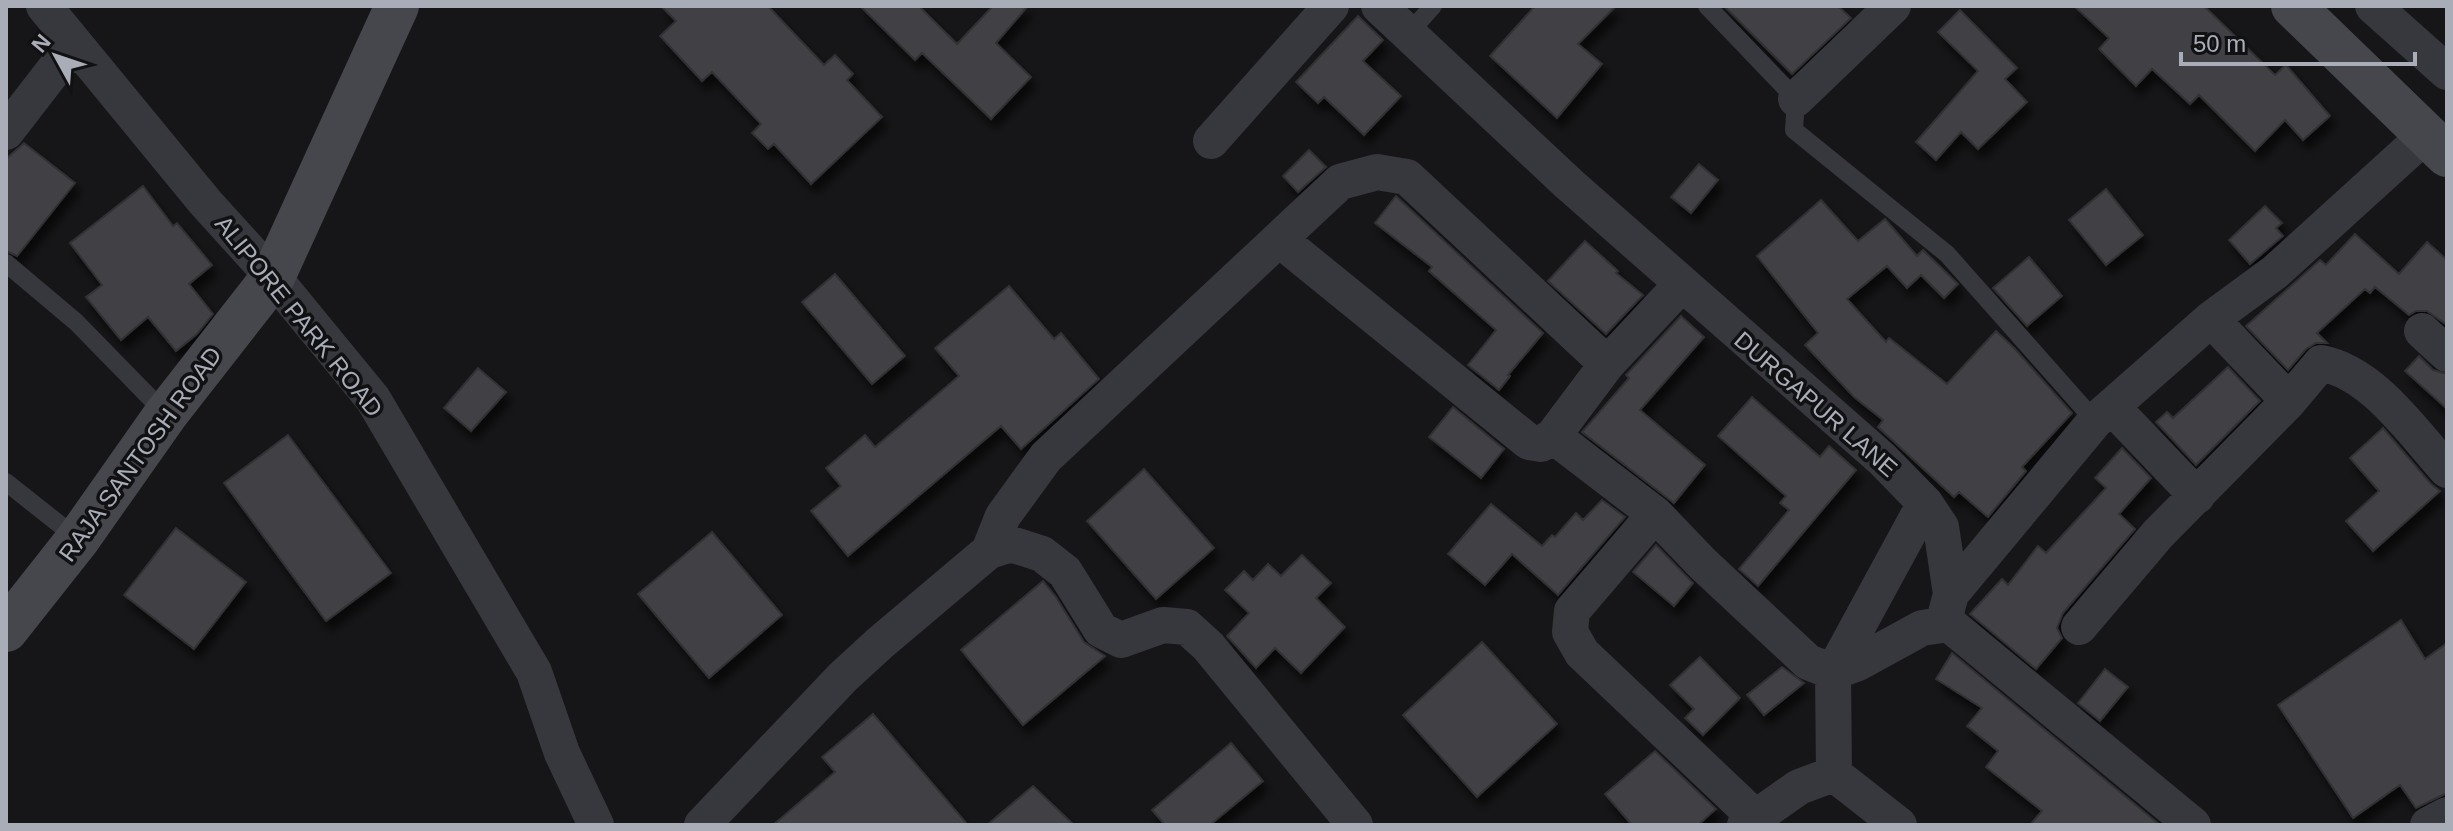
<svg xmlns="http://www.w3.org/2000/svg" width="2453" height="831" font-family="Arial,sans-serif">
<style>
.building{fill:#404145;stroke:#303034;stroke-width:2;filter:url(#shadow)}
.lines{fill:none;stroke-linecap:round;stroke-linejoin:round}
.lane{stroke:#37383d;stroke-width:18}
.street{stroke:#37383d;stroke-width:36}
.secondary{stroke:#45474d;stroke-width:44}
.labels{text-anchor:middle;dominant-baseline:central;stroke-width:7;stroke-linejoin:round;paint-order:stroke}
.street-label{font-size:24px;fill:#a8adb8;stroke:#111113}
</style>
<defs>
<filter id="shadow"><feDropShadow dx="5" dy="9" stdDeviation="4" flood-color="#0009"/></filter>
</defs>
<rect width="100%" height="100%" fill="#161618"/>
<path class="building" d="M 661,6 L 768,6 L 824,65 L 835,55 L 853,74 L 847,80 L 882,117 L 811,184 L 774,144 L 768,149 L 752,133 L 761,124 L 712,72 L 702,81 L 660,36 L 676,21 Z
M 860,6 L 919,6 L 957,44 L 993,6 L 1028,6 L 996,43 L 1031,77 L 991,119 L 922,53 L 915,60 Z
M 1535,6 L 1616,6 L 1578,44 L 1602,64 L 1557,118 L 1490,56 Z
M 1724,6 L 1838,6 L 1851,18 L 1792,74 Z
M 2074,6 L 2204,6 L 2275,75 L 2286,65 L 2330,116 L 2303,140 L 2285,120 L 2255,151 L 2199,95 L 2190,104 L 2152,69 L 2136,86 L 2099,49 L 2109,38 Z
M 1960,10 L 2017,68 L 2005,79 L 2027,102 L 1978,149 L 1961,132 L 1936,160 L 1916,142 L 1978,71 L 1938,32 Z
M 1358,16 L 1383,40 L 1363,61 L 1401,96 L 1364,135 L 1324,97 L 1318,103 L 1296,82 Z
M 24,143 L 75,183 L 17,256 L 6,251 L 6,159 Z
M 1309,150 L 1326,167 L 1298,192 L 1283,176 Z
M 1699,164 L 1718,180 L 1691,213 L 1671,197 Z
M 143,186 L 173,226 L 177,223 L 212,265 L 189,284 L 213,314 L 197,334 L 176,351 L 148,317 L 121,340 L 86,297 L 102,285 L 70,243 Z
M 2106,189 L 2143,235 L 2106,265 L 2069,220 Z
M 1396,196 L 1543,333 L 1508,375 L 1510,376 L 1499,390 L 1468,365 L 1496,330 L 1429,271 L 1432,267 L 1375,223 Z
M 1821,200 L 1858,241 L 1885,219 L 1917,256 L 1923,250 L 1958,284 L 1944,298 L 1921,275 L 1907,288 L 1887,266 L 1847,299 L 1886,342 L 1889,338 L 1947,384 L 1996,331 L 2015,349 L 2072,413 L 2022,467 L 2026,471 L 1988,517 L 1959,492 L 1954,497 L 1878,427 L 1883,420 L 1854,397 L 1805,345 L 1818,333 L 1757,256 Z
M 2265,206 L 2282,223 L 2276,228 L 2283,236 L 2250,264 L 2229,240 Z
M 2355,234 L 2399,274 L 2427,242 L 2447,260 L 2447,325 L 2427,311 L 2416,311 L 2409,315 L 2375,287 L 2370,293 L 2365,289 L 2317,333 L 2327,343 L 2316,343 L 2306,349 L 2288,370 L 2246,326 L 2320,260 L 2326,265 Z
M 1585,241 L 1618,271 L 1616,273 L 1643,295 L 1606,334 L 1548,281 Z
M 2029,257 L 2062,296 L 2027,326 L 1993,288 Z
M 835,274 L 905,356 L 872,384 L 802,302 Z
M 1009,286 L 1054,339 L 1061,333 L 1099,379 L 1021,449 L 1001,426 L 848,556 L 811,511 L 841,486 L 826,468 L 865,435 L 875,447 L 959,376 L 935,348 Z
M 1681,316 L 1704,337 L 1640,410 L 1705,465 L 1674,503 L 1582,432 L 1629,378 L 1626,375 Z
M 2419,356 L 2433,370 L 2447,374 L 2447,409 L 2405,371 Z
M 2228,367 L 2260,401 L 2196,465 L 2156,422 L 2167,412 L 2173,418 Z
M 478,368 L 506,392 L 471,431 L 444,408 Z
M 1752,397 L 1820,457 L 1829,446 L 1856,470 L 1758,586 L 1739,569 L 1789,510 L 1780,503 L 1786,496 L 1718,436 Z
M 1453,407 L 1504,449 L 1481,478 L 1429,437 Z
M 2383,428 L 2431,484 L 2440,491 L 2373,551 L 2346,521 L 2379,491 L 2350,458 Z
M 288,435 L 391,573 L 326,621 L 224,483 Z
M 2122,448 L 2151,478 L 2119,514 L 2135,529 L 2063,613 L 2057,628 L 2062,638 L 2036,669 L 1970,614 L 2002,579 L 2008,585 L 2038,546 L 2046,553 L 2106,488 L 2095,478 Z
M 1144,469 L 1214,548 L 1156,599 L 1087,521 Z
M 1602,500 L 1625,517 L 1558,595 L 1512,554 L 1485,585 L 1448,554 L 1491,504 L 1542,546 L 1552,535 L 1555,537 L 1576,513 L 1583,520 Z
M 176,528 L 246,582 L 194,649 L 124,595 Z
M 712,532 L 782,615 L 709,678 L 638,594 Z
M 1656,545 L 1693,583 L 1674,606 L 1633,572 Z
M 1302,555 L 1331,583 L 1316,598 L 1345,627 L 1301,673 L 1275,648 L 1256,668 L 1227,636 L 1249,613 L 1225,590 L 1244,571 L 1253,580 L 1268,564 L 1281,576 Z
M 1043,581 L 1056,597 L 1084,642 L 1105,656 L 1023,725 L 961,650 Z
M 2401,620 L 2425,659 L 2447,643 L 2447,793 L 2416,808 L 2400,785 L 2353,818 L 2278,705 Z
M 1482,642 L 1557,724 L 1477,797 L 1403,715 Z
M 1952,653 L 2160,825 L 2030,825 L 2042,811 L 1986,767 L 1998,751 L 1967,726 L 1982,708 L 1936,679 Z
M 1700,657 L 1740,698 L 1703,735 L 1685,718 L 1694,709 L 1670,685 Z
M 1782,667 L 1804,683 L 1764,715 L 1747,695 Z
M 2105,669 L 2128,687 L 2100,721 L 2078,703 Z
M 873,714 L 968,825 L 773,825 L 835,772 L 822,757 Z
M 1231,743 L 1263,781 L 1210,825 L 1165,825 L 1152,810 Z
M 1655,751 L 1716,809 L 1698,825 L 1632,825 L 1605,794 Z
M 1033,786 L 1074,825 L 987,825 Z"/>
<g class="lines">
<path class="lane" d="M 1707,6 L 1796,99 L 1794,130 L 1947,254 L 2095,421
M 1408,34 L 1433,6
M 6,263 L 76,322 L 166,414
M 6,482 L 78,539"/>
<path class="street" d="M 44,6 L 205,202 L 273,277 L 373,399 L 534,672 L 562,753 L 596,825
M 1379,6 L 1569,184 L 1882,459 L 1925,503 L 1941,527 L 1951,594 L 1946,613 L 1949,624 L 2193,825
M 2373,6 L 2447,72
M 1796,99 L 1893,6
M 6,132 L 74,44
M 1211,141 L 1331,6
M 1279,239 L 1529,442 L 1541,444 L 1553,436 L 1607,364 L 1681,285
M 2211,319 L 2289,401
M 2422,331 L 2447,354
M 2112,407 L 2197,496
M 1553,436 L 1655,514 L 1703,564 L 1808,662 L 1833,672 L 1858,663 L 1922,628 L 1949,624
M 1655,514 L 1572,611 L 1570,632 L 1582,653 L 1756,818
M 989,551 L 1003,516 L 1046,457 L 1340,182 L 1377,172 L 1407,177 L 1607,364
M 1951,594 L 2095,421 L 2211,319 L 2275,272 L 2427,134
M 2079,627 L 2158,534 L 2289,401 L 2321,363 C 2373,373 2412,431 2447,470
M 1834,774 L 1833,672 L 1925,503
M 702,825 L 843,677 L 880,643 L 989,551 L 1011,544 L 1042,554 L 1065,572 L 1101,630 L 1121,640 L 1163,625 L 1187,627 L 1208,646 L 1355,825
M 1745,825 L 1799,787 L 1834,774 L 1899,825
M 2428,825 L 2447,815"/>
<path class="secondary" d="M 2293,6 L 2447,155
M 6,630 L 78,539 L 166,414 L 273,277 L 397,6"/>
</g>
<g class="labels">
<g class="street-label">
<text transform="translate(299 316) rotate(51)">ALIPORE PARK ROAD</text>
<text transform="translate(1816 404) rotate(41)">DURGAPUR LANE</text>
<text transform="translate(140 454) rotate(-54)">RAJA SANTOSH ROAD</text>
</g>
</g>
<rect width="2453" height="831" fill="none" stroke="#a8adb8" stroke-width="16"/>
<g transform="translate(56 56) rotate(310)" stroke="#111113" stroke-width="6" paint-order="stroke">
<path d="M0-6L14 30L0 20L-14 30Z" fill="#a8adb8"/>
<text y="-12" font-size="22" font-weight="bold" text-anchor="middle" fill="#a8adb8">N</text>
</g>
<path d="M2181 52v12h234v-12" fill="none" stroke="#a8adb8" stroke-width="4"/>
<text x="2193" y="52" font-size="24" fill="#a8adb8" stroke="#111113" stroke-width="6" paint-order="stroke">50 m</text>
</svg>
